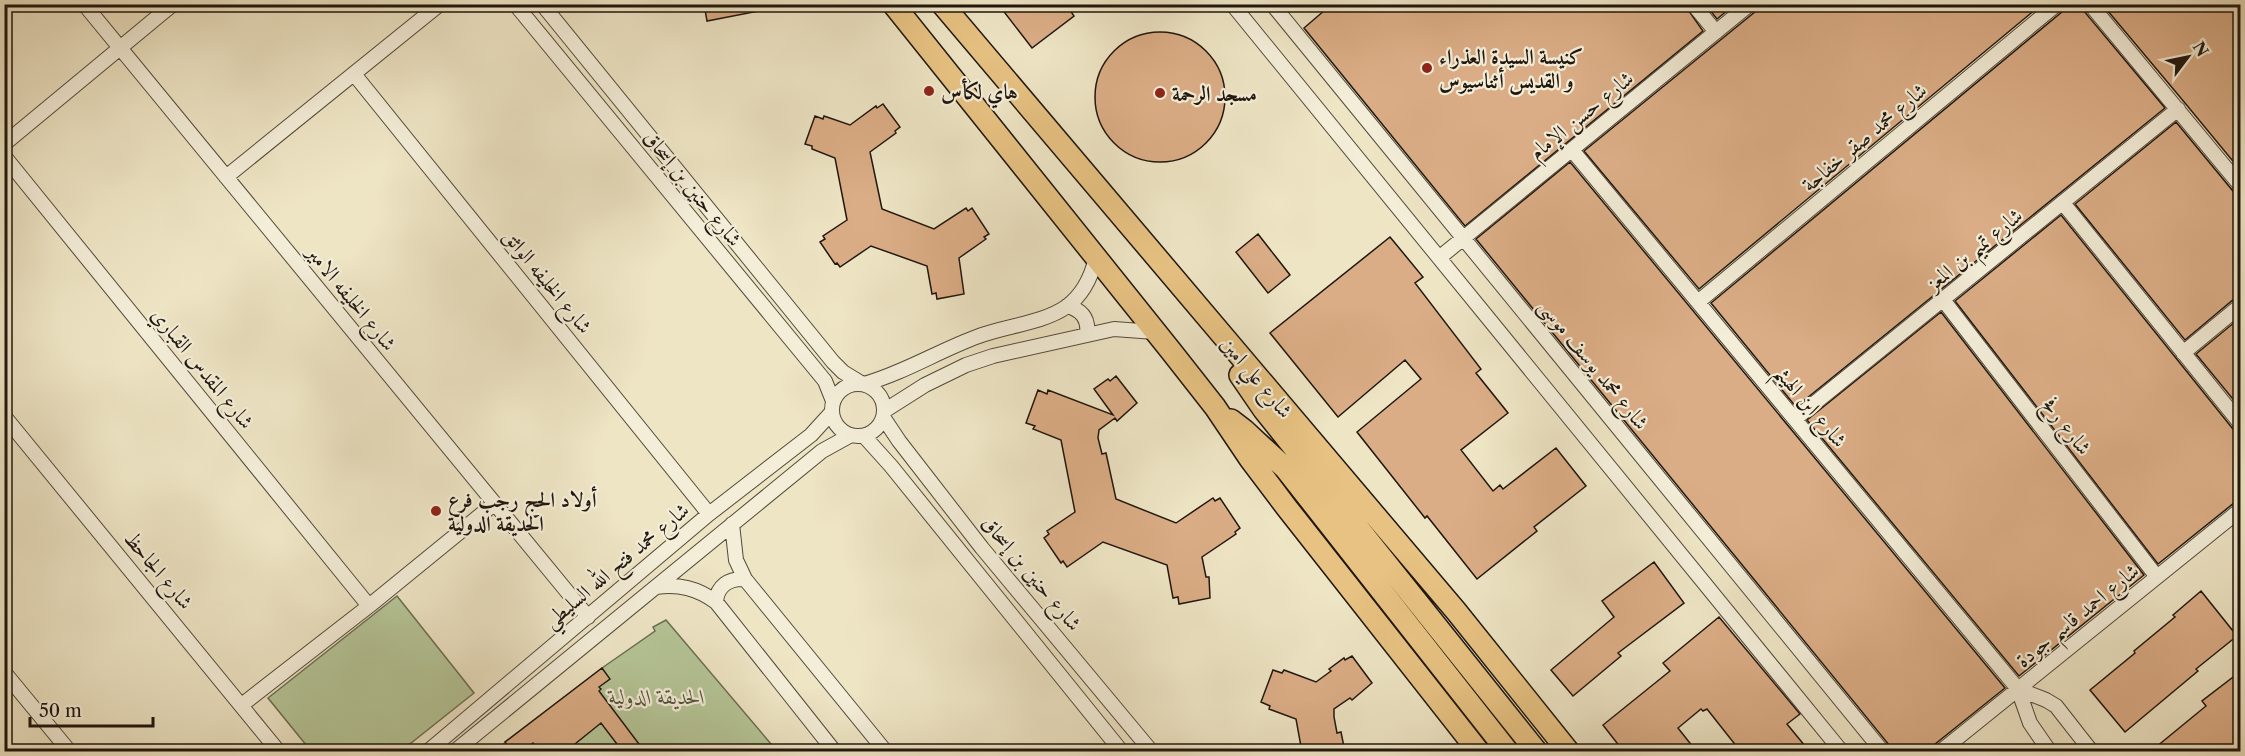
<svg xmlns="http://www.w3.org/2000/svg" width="2245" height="756" font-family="'Libre Caslon Text',Amiri,serif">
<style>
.green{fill:#b5c597;stroke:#6a6e52;stroke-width:1.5}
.building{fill:#dbad86;stroke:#1f160e;stroke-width:1.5}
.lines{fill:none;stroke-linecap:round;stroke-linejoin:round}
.street-casing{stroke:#534a3c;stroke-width:16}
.primary-casing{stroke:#1f160e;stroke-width:24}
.street{stroke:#f4eed9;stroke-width:14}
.primary{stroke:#e7c282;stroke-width:21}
.poi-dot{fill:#8f2418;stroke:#f4eed9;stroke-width:2}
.labels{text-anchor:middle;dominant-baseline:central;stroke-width:4.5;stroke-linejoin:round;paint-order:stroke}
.poi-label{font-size:21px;font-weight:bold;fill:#1f160e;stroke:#f4eed9;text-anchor:start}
.street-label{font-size:21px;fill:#1f160e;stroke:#f4eed9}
.park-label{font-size:21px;font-style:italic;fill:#54533e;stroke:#f4eed9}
</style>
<rect width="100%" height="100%" fill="#eee5c5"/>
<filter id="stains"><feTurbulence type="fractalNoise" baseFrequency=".00333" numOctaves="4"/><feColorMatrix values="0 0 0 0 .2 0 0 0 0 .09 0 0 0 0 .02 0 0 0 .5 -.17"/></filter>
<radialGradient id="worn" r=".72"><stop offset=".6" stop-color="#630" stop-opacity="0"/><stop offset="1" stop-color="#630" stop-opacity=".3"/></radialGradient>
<path class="green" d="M 397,596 L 474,693 L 401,751 L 311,751 L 268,698 Z
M 666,620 L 777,751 L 493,752 L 602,668 L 655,631 L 653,627 Z"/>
<path class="building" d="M 704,4 L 758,4 L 759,11 L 707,21 Z
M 998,4 L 1066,4 L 1074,16 L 1032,48 Z
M 1332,4 L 1684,4 L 1703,31 L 1465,226 L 1304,28 Z
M 1705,4 L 1735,4 L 1717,19 Z
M 1759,4 L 2042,4 L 1699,289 L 1584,151 L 1756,11 Z
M 2066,4 L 2081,4 L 2083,10 L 2165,108 L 1796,407 L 1711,303 L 2063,11 Z
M 2102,4 L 2241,4 L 2241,171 L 2185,103 Z
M1095 97a65 65 0 1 1 130 0a65 65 0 1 1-130 0Z
M 883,104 L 900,127 L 895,131 L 896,133 L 870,152 L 882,209 L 934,229 L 966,208 L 968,211 L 972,208 L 989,234 L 984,237 L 986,239 L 959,258 L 964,294 L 937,299 L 936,293 L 932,294 L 927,266 L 871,246 L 840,267 L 837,263 L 835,264 L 820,242 L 825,239 L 823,236 L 847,220 L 835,158 L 812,149 L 812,146 L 805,144 L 815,116 L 823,119 L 824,116 L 850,125 L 876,106 L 877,108 Z
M 2176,122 L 2233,191 L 2241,194 L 2241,297 L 2234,299 L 2185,340 L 2075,204 Z
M 1570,162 L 2005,688 L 1934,745 L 1931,752 L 1892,752 L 1890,746 L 1476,239 Z
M 2061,215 L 2233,429 L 2241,432 L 2241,501 L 2234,503 L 2158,564 L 1955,301 Z
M 1258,234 L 1290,275 L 1268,293 L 1236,252 Z
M 1390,237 L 1423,277 L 1415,283 L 1481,369 L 1476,373 L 1508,413 L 1461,450 L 1493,491 L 1500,485 L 1503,489 L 1556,448 L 1586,486 L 1534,527 L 1537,531 L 1477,579 L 1427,516 L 1425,518 L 1357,432 L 1421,379 L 1405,360 L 1338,417 L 1270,333 Z
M 1941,312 L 2144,575 L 2019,676 L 1807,420 Z
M 2241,317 L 2241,409 L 2196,354 Z
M 1116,376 L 1137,403 L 1117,421 L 1115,418 L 1099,430 L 1098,438 L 1102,454 L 1106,453 L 1116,499 L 1176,523 L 1213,498 L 1215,501 L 1220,498 L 1240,528 L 1235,532 L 1236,534 L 1202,557 L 1206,577 L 1209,577 L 1210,598 L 1179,604 L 1178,597 L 1173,598 L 1167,565 L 1103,542 L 1067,567 L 1063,561 L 1061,563 L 1044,538 L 1049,534 L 1047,531 L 1075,512 L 1061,440 L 1033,429 L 1035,426 L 1026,423 L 1038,390 L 1047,394 L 1048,390 L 1113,415 L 1094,389 L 1108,379 L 1110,381 Z
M 1654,562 L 1684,603 L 1618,653 L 1621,656 L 1573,696 L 1551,670 L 1614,617 L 1602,601 Z
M 2201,591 L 2237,636 L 2196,669 L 2198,671 L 2125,732 L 2090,690 L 2135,653 L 2134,651 L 2175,617 L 2173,615 Z
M 1719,617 L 1800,714 L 1787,724 L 1810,752 L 1741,752 L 1707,709 L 1703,711 L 1701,709 L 1678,728 L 1697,752 L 1624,752 L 1603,725 L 1670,671 L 1663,663 Z
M 1352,656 L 1372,683 L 1352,700 L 1350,698 L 1334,709 L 1334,717 L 1337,733 L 1341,732 L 1345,752 L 1302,752 L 1296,719 L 1269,709 L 1270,706 L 1261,702 L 1273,670 L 1282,673 L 1284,670 L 1316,682 L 1331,671 L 1329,669 L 1344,658 L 1345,660 Z
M 602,668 L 610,679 L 599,687 L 601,689 L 599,691 L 645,752 L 623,752 L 601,723 L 565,752 L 554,752 L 549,745 L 540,751 L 533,743 L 522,752 L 513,752 L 505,742 Z
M 2241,671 L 2241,746 L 2233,752 L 2150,752 L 2206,706 L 2202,701 Z"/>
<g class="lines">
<g class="street-casing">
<path id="street" d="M 84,4 L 588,617
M 515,4 L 825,381 L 833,401
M 542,4 L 833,362 L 843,372 L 861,383
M 1232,4 L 1842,752
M 1272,4 L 1883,752
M 1693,4 L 1716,32
M 2090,4 L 2240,185
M 354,74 L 709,514
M 4,144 L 173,4
M 1572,150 L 2018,689 L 2030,723 L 2050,752
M 4,156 L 369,606
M 226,177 L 440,4
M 2063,203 L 2240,423
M 1439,258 L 1750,4
M 1944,301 L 2157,577
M 1698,302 L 2057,4
M 1067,306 C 1082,310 1089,319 1087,335
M 2183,353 L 2240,306
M832 410a26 26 0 1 1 52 0a26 26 0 1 1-52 0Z
M 864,384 C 904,373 940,350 979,336 C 1005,326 1043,323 1066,307 C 1083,295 1091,278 1096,258
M 884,411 L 925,385 L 966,365 L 993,356 L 1114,329 L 1155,332
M 4,416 L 279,752
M 883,417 L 899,441 L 982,548 L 1152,752
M 1795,419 L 2178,109
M 864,436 L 891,466 L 1122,752
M 732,524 L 736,560 L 745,579 L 886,752
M 656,587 C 679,584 697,588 716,602 L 835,752
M 716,602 C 717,586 729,578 745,579
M 4,672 L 70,752
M 2018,689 L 2046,700 L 2056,706 L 2092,752
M 243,704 L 369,606 L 494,504
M 427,752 L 709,514 L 811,435 L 832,412
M 454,752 L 822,451 L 851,435
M 1940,752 L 2240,510"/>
</g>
<g class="primary-casing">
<path id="primary" d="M 893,4 L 1171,351 L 1215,407 L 1250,459 L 1287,508 L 1479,752
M 942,4 L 1456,611 L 1569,752
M 1240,375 L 1264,410 L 1537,752
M 1231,420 L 1244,430 L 1285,468 L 1508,752"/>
</g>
<use href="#street" class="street"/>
<use href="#primary" class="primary"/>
</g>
<g class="poi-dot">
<circle cx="1427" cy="68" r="6"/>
<circle cx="929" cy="91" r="6"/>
<circle cx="1160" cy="93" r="6"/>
<circle cx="436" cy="511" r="6"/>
</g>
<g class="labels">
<g class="poi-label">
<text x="1439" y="56">كنيسة السيدة العذراء<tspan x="1439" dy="24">و القديس أثناسيوس</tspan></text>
<text x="941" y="91">هاي لكأس</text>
<text x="1172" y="93">مسجد الرحمة</text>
<text x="448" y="499">أولاد الحج رجب فرع<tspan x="448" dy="24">الحديقة الدولية</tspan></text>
</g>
<g class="street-label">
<text transform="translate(1581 115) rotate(-39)">شارع حسن الإمام</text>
<text transform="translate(1864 137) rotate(-40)">شارع محمد صقر خفاجة</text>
<text transform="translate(693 188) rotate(51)">شارع حنين بن إسحاق</text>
<text transform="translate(1974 249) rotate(-39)">شارع تميم بن المعز</text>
<text transform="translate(548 281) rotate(51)">شارع الخليفه الواثق</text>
<text transform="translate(352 298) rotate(51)">شارع الخليفه الامير</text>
<text transform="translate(1594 364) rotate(51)">شارع محمد يوسف موسى</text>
<text transform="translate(203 368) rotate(51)">شارع المقدس القباري</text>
<text transform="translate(1257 377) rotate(50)">شارع علي امين</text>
<text transform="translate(1811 406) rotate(50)">شارع ابن الهيثم</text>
<text transform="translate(2067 426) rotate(52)">شارع رفح</text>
<text transform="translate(616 565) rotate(-40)">شارع محمد فتح الله السليطي</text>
<text transform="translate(159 570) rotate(50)">شارع الجاحظ</text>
<text transform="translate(1032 573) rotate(50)">شارع حنين بن إسحاق</text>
<text transform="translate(2077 615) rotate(-39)">شارع احمد قاسم جودة</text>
</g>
<g class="park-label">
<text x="657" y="696">الحديقة الدولية</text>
</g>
</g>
<rect width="2245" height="756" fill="none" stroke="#eee5c5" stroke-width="24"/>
<rect x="6" y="6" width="2233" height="744" fill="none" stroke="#1f160e" stroke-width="3"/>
<rect x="12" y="12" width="2221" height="732" fill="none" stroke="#1f160e" stroke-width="1.5"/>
<g transform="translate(2188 57) rotate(58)" stroke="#f4eed9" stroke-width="4.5" paint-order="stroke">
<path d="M0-4.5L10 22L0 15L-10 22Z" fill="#1f160e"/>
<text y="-9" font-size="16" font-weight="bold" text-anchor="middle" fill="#1f160e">N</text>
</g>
<path d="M30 717v9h123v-9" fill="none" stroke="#1f160e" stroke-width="3"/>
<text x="39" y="717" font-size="18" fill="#1f160e" stroke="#f4eed9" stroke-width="4.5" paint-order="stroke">50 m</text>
<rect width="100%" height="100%" filter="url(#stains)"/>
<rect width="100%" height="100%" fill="url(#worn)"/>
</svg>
